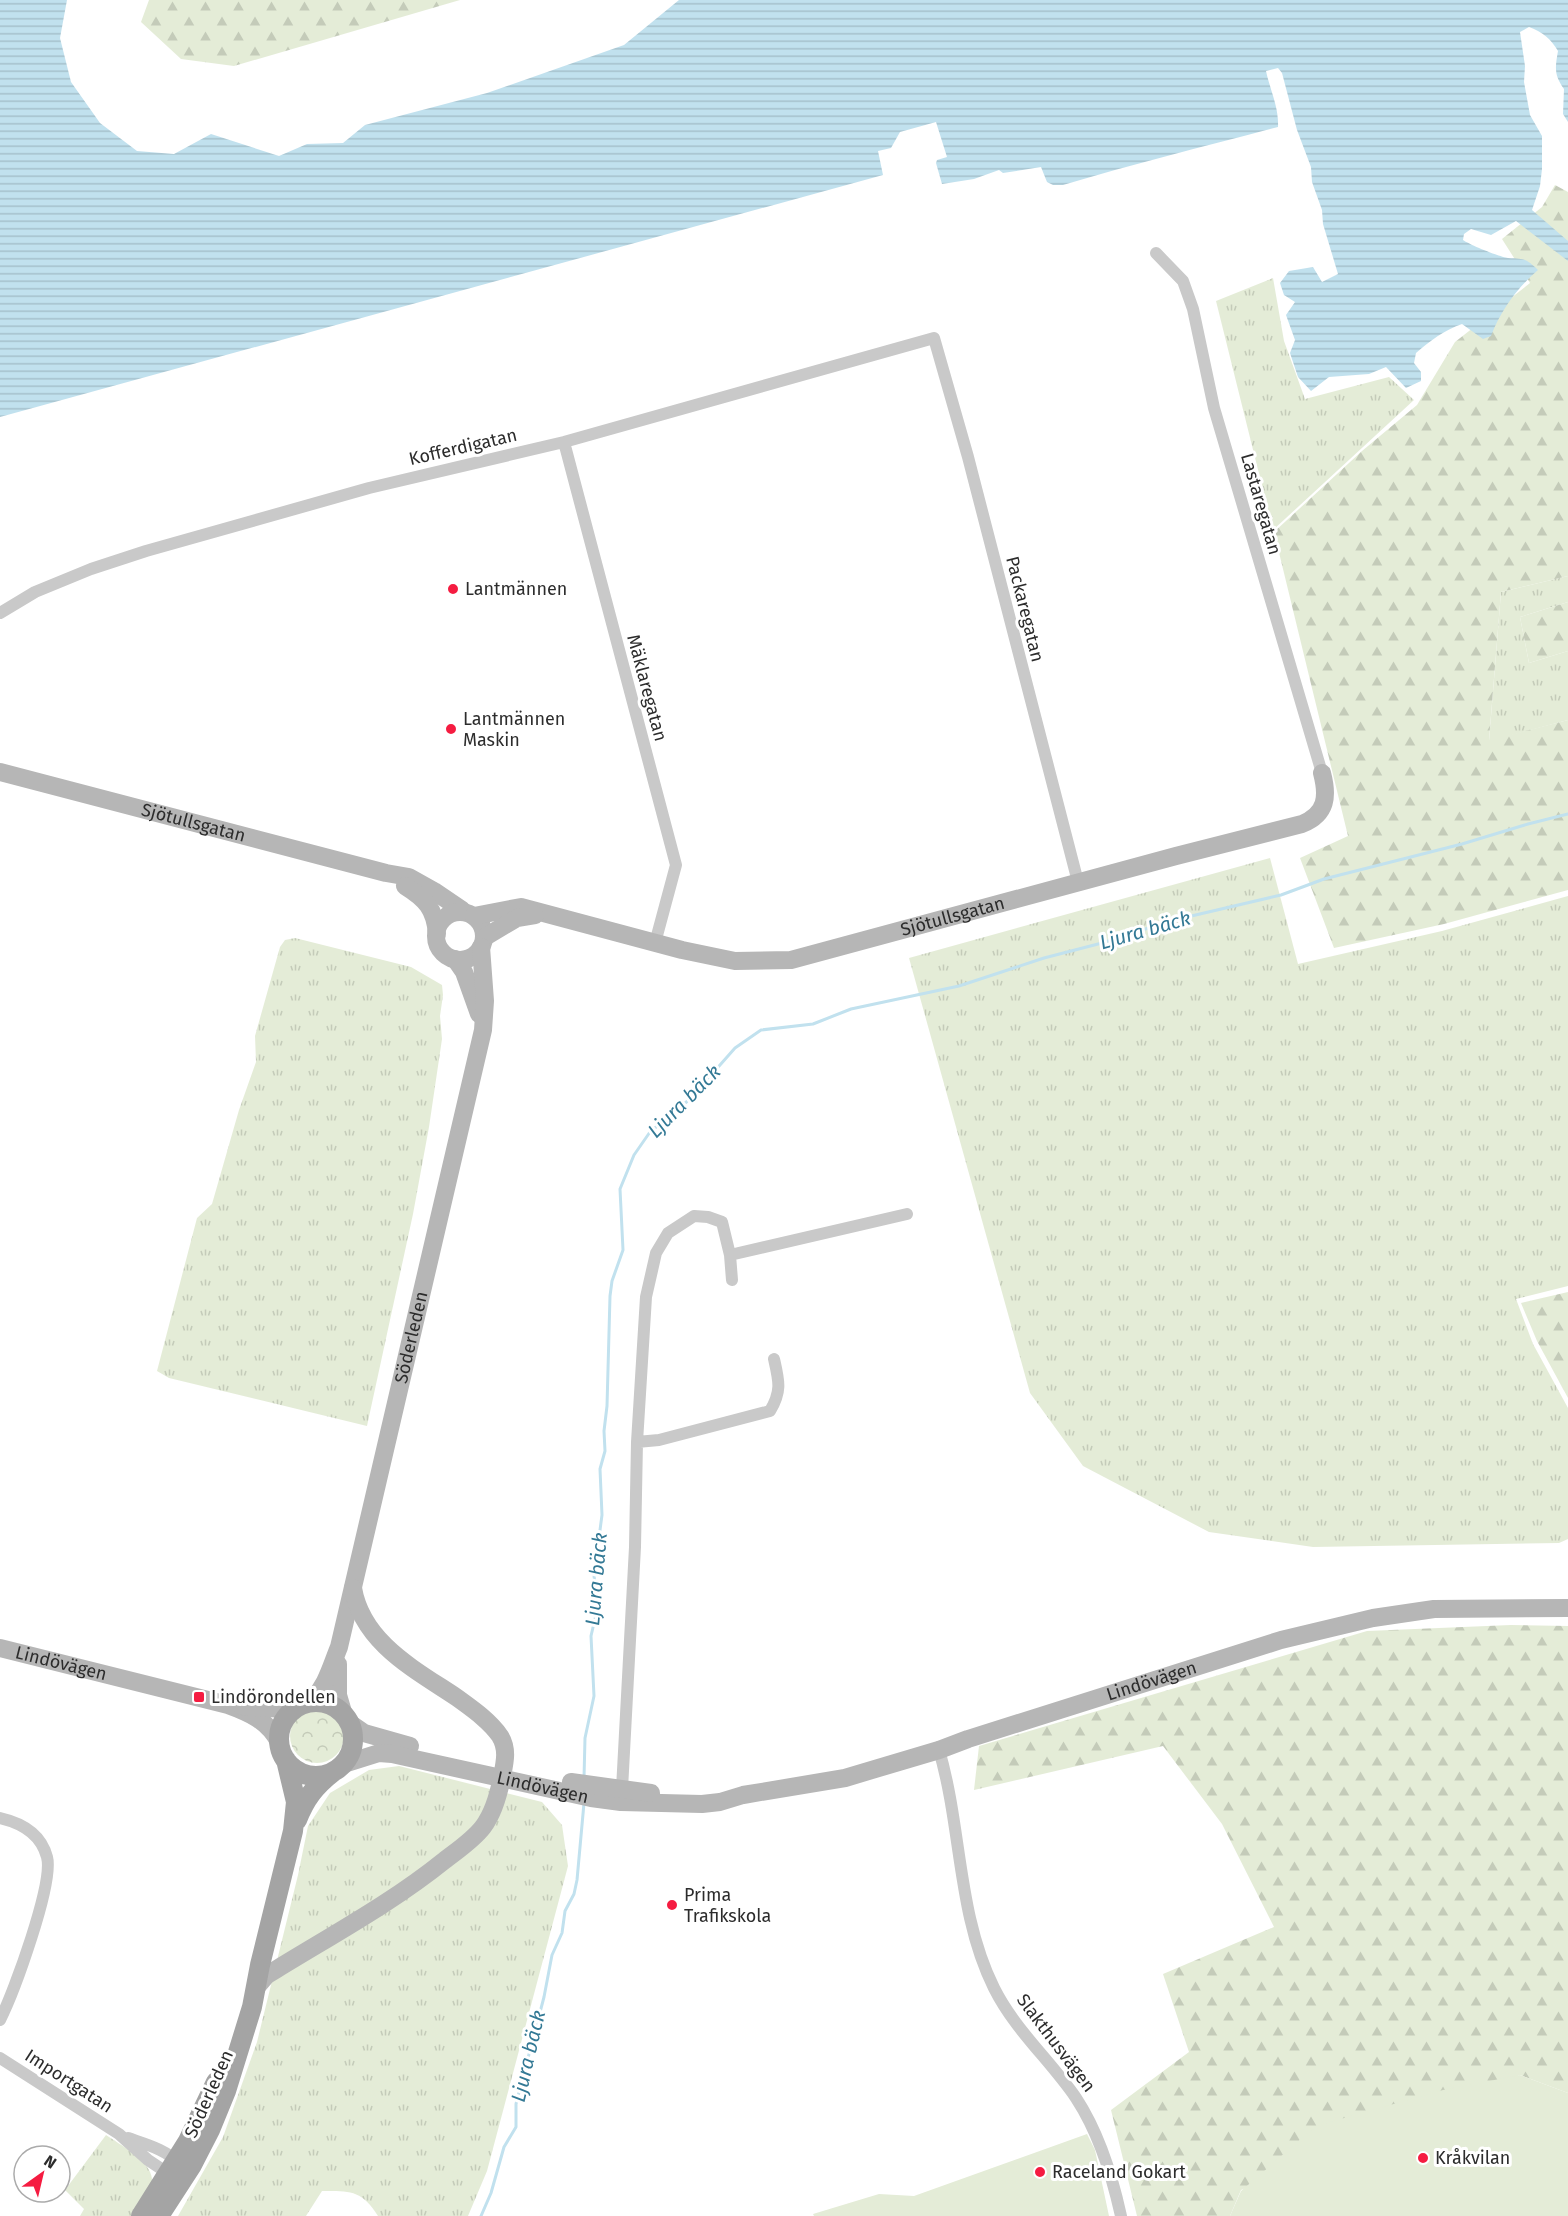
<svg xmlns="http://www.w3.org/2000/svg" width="1568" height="2216" font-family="'Fira Sans',sans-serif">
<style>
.grass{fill:url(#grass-tufts)}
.forest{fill:url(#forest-firs)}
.park{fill:url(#park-crowns)}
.garden{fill:#e4ecd7}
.water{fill:url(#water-rules)}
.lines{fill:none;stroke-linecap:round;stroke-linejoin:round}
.stream{stroke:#c1e1ee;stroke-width:3}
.street{stroke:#c9c9c9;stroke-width:12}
.secondary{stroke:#b6b6b6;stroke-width:18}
.primary{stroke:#a4a4a4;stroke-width:20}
.poi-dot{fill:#f51c41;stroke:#fff;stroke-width:2}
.labels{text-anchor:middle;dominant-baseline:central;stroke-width:6;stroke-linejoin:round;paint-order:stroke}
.street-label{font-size:18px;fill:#2c2c2c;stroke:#fff}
.poi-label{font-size:18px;fill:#2c2c2c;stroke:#fff;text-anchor:start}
.water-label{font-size:20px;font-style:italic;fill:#337995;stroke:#fff}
</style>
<defs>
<pattern id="grass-tufts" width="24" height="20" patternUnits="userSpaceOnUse" patternTransform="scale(1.5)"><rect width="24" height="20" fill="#e4ecd7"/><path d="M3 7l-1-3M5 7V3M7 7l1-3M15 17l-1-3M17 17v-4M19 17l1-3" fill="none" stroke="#c4cbb9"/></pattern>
<pattern id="forest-firs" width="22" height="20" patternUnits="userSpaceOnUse" patternTransform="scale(1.5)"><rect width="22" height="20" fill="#e4ecd7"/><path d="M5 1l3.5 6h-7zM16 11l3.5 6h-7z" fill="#c4cbb9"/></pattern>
<pattern id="park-crowns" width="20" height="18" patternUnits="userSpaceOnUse" patternTransform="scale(1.5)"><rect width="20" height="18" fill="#e4ecd7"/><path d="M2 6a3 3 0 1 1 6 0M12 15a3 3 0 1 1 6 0" fill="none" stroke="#c4cbb9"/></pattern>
<pattern id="water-rules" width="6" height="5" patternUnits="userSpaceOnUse" patternTransform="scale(1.5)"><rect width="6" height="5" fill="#c1e1ee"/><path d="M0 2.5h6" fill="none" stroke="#a6c1cc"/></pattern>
</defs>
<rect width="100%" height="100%" fill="#fff"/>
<path class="grass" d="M 1273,278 L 1284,341 L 1305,399 L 1389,377 L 1414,400 L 1273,530 L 1216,301 Z
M 1568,576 L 1568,602 L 1520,617 L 1529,663 L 1568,651 L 1568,720 L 1489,741 L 1501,592 Z
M 1270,858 L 1298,964 L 1442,931 L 1568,896 L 1568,1286 L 1516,1299 L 1533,1344 L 1568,1408 L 1568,1539 L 1559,1543 L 1313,1547 L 1209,1532 L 1083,1466 L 1030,1393 L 909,958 Z
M 295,938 L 411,967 L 442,985 L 443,995 L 440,1016 L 442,1039 L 429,1127 L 413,1214 L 367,1426 L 169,1378 L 157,1371 L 197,1218 L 212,1204 L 239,1110 L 256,1062 L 255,1036 L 280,947 L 285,940 Z
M 399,1766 L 542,1802 L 562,1825 L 568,1866 L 487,2171 L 468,2216 L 378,2216 C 362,2190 350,2191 322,2191 L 306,2216 L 178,2216 L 223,2137 L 257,2042 L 298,1875 L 308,1826 L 330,1793 L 369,1770 Z
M 106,2135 C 119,2144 151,2161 152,2179 C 153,2191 139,2206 133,2216 L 80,2216 L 84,2209 L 65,2190 Z"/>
<path class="forest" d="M 149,0 L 460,0 L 234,66 L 181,59 L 141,22 Z
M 1555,185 L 1568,192 L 1568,576 L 1501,592 L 1489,740 L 1568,720 L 1568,890 L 1444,924 L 1334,948 L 1300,858 L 1348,836 L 1274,532 L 1362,451 L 1417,405 L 1455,342 L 1530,283 L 1502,239 L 1542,207 Z
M 1568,602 L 1568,651 L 1529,663 L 1520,617 Z
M 1568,1292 L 1568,1398 L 1537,1341 L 1521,1303 Z
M 1511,1625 L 1568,1626 L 1568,2093 L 1520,2075 L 1241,2190 L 1230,2216 L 1137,2216 L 1111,2110 L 1189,2052 L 1163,1974 L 1274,1927 L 1222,1824 L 1163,1746 L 974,1790 L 979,1746 L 1367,1631 Z"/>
<path class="park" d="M290 1736a27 27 0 1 1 54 0a27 27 0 1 1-54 0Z"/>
<path class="garden" d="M 1520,2075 L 1568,2093 L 1568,2216 L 1230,2216 L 1241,2191 L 1316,2126 L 1443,2090 Z
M 1087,2134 L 1095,2150 L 1109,2216 L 814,2216 L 813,2214 L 879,2194 L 914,2196 Z"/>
<path class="water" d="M 0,0 L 67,0 L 60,38 L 71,82 L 100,123 L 137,151 L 174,154 L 211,134 L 279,156 L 307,144 L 343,143 L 365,125 L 487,93 L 624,45 L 679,0 L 1568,0 L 1568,122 L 1563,114 L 1564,89 C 1554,75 1555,68 1558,51 C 1551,39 1543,32 1529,27 L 1520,32 L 1525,66 L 1524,82 L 1530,115 L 1542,136 L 1542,169 L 1540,186 L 1532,210 L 1568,241 L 1568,261 L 1516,221 L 1491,235 L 1471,229 L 1464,234 L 1463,240 C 1470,245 1500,257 1508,258 C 1524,259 1526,258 1538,270 C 1517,288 1501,310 1491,336 L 1483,339 L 1462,324 C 1444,330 1430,341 1416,353 L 1414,363 L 1421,372 L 1421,381 L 1406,388 L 1386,367 L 1369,374 L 1329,377 L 1311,391 L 1298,377 L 1290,353 L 1295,340 L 1286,315 L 1295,302 L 1284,295 L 1280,283 L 1289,271 L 1313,267 L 1322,282 L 1338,274 L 1323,224 L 1322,210 L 1312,182 L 1311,167 L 1297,130 L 1282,73 L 1278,68 L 1266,71 C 1270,90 1279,107 1278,127 C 1206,146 1134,164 1063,185 L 1053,185 L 1047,182 L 1041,167 L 1003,173 L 999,170 L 974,179 L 942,184 L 936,163 L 937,160 L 947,157 L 936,122 L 900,132 L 891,148 L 878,151 L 883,175 L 0,417 Z"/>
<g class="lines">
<path class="stream" d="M 584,1778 L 585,1738 L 594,1696 L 591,1636 L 597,1610 L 594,1575 L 602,1515 L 600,1469 L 605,1451 L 604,1431 L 607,1406 L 610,1296 L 612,1281 L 623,1250 L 620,1189 L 634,1155 L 650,1132 L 690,1099 L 735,1048 L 761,1030 L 813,1024 L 851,1009 L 959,986 L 1044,958 L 1102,943 L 1170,921 L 1281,895 L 1324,879 L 1462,844 L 1528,824 L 1568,814
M 481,2216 L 491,2193 L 504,2147 L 516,2127 L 516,2104 L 544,1997 L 552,1955 L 562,1933 L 565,1911 L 574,1894 L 577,1880 L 584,1803"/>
<path class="street" d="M 1156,253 L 1183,281 L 1193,309 L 1214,408 L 1322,773
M 564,442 L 676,865 L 655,943
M 0,613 L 35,592 L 91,569 L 146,551 L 369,488 L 564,442 L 934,338 L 968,457 L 1078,882
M 730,1255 L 907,1214
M 637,1442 L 646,1297 L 656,1253 L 668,1233 L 694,1216 L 708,1217 L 722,1222 L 730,1255 L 732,1280
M 939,1750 C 962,1828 957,1914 994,1988 C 1015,2030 1050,2060 1076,2098 C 1099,2133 1112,2175 1121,2216
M 622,1789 L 635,1547 L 637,1442 L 659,1440 L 770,1411 C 782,1391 779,1381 774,1359
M 0,1818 C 22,1823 41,1834 47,1857 C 54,1883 14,1992 0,2020
M 0,2058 L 119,2134 L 148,2160 L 169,2174 L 173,2174
M 128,2138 C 145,2144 168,2150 179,2164"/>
<g class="secondary">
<path id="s1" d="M 0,772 L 386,873 L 409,877 L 434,891 L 462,910"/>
<path d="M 405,886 C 426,899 435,909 437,934"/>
<circle cx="460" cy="936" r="24"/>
<path id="s2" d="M 474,916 L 521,907 L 682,950 L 735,961 L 791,960 L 1176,856 L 1302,824 C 1327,814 1328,796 1322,773"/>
<path d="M 485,937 L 517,918 L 535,915"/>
<path d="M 455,959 L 464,972 L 479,1014"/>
<path id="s3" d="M 0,1648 L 228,1705 C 250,1713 268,1721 279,1742"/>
<path d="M 338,1664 L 338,1695 L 343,1712"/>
<path id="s4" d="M 311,1702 C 327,1684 330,1669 339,1647 L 483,1030 L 485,1001 L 481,947"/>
<path d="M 242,1706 L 283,1709 L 294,1708"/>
<path d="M 351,1724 L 364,1733 L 410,1746"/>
<path id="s5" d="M 344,1764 L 379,1753 L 392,1754 L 591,1798 L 621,1802 L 702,1804 L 720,1802 L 743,1795 L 845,1778 L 939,1750 L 968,1739 L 1281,1640 L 1373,1618 L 1434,1609 L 1568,1608"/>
<path d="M 571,1782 L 651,1793"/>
<path d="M 255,1989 L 267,1975 L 277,1969 C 334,1934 393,1902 445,1860 C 458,1850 473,1840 483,1827 C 494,1812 499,1793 502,1776 C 505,1762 508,1749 500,1736 C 489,1720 471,1708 456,1697 C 414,1669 362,1642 353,1588"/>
</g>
<path class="primary" d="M279 1739a37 37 0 1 1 74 0a37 37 0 1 1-74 0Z
M 297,1820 C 305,1799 315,1786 333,1772
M 141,2216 L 188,2141 L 216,2082
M 159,2216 L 192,2165 L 210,2130 L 226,2091 L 252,2007 L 260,1965 L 293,1831 L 296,1802 L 286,1760"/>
</g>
<g class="poi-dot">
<circle cx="453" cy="589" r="6"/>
<circle cx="451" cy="729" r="6"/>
<rect x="193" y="1691" width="12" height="12" rx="3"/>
<circle cx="672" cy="1905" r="6"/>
<circle cx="1423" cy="2158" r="6"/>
<circle cx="1040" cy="2172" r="6"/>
</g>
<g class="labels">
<g class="street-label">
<text transform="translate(463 447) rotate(-13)">Kofferdigatan</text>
<text transform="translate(1261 504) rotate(74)">Lastaregatan</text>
<text transform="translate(1025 609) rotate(76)">Packaregatan</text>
<text transform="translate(647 688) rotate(75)">Mäklaregatan</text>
<text stroke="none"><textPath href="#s1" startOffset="200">Sjötullsgatan</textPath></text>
<text stroke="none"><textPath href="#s2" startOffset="492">Sjötullsgatan</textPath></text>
<text stroke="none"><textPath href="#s4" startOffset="380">Söderleden</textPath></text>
<text stroke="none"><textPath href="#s3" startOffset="63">Lindövägen</textPath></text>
<text stroke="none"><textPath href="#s5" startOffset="832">Lindövägen</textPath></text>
<text stroke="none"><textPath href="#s5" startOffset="204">Lindövägen</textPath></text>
<text transform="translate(1056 2043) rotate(53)">Slakthusvägen</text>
<text transform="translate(69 2081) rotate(33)">Importgatan</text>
<text transform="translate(209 2094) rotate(-66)">Söderleden</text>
</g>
<g class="poi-label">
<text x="465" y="589">Lantmännen</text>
<text x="463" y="719">Lantmännen<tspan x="463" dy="21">Maskin</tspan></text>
<text x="211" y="1697">Lindörondellen</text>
<text x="684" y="1895">Prima<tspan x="684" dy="21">Trafikskola</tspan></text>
<text x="1435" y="2158">Kråkvilan</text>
<text x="1052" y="2172">Raceland Gokart</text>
</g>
<g class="water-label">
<text transform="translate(1145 930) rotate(-16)">Ljura bäck</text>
<text transform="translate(684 1101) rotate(-45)">Ljura bäck</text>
<text transform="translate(596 1579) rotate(-85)">Ljura bäck</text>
<text transform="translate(528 2056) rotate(-77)">Ljura bäck</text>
</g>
</g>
<g transform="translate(42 2174) rotate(34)"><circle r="28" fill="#ffffff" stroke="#ababab" stroke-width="1.5"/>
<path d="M0-4.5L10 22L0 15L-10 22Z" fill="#f51c41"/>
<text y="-9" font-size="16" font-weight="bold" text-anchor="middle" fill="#2c2c2c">N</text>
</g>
</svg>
